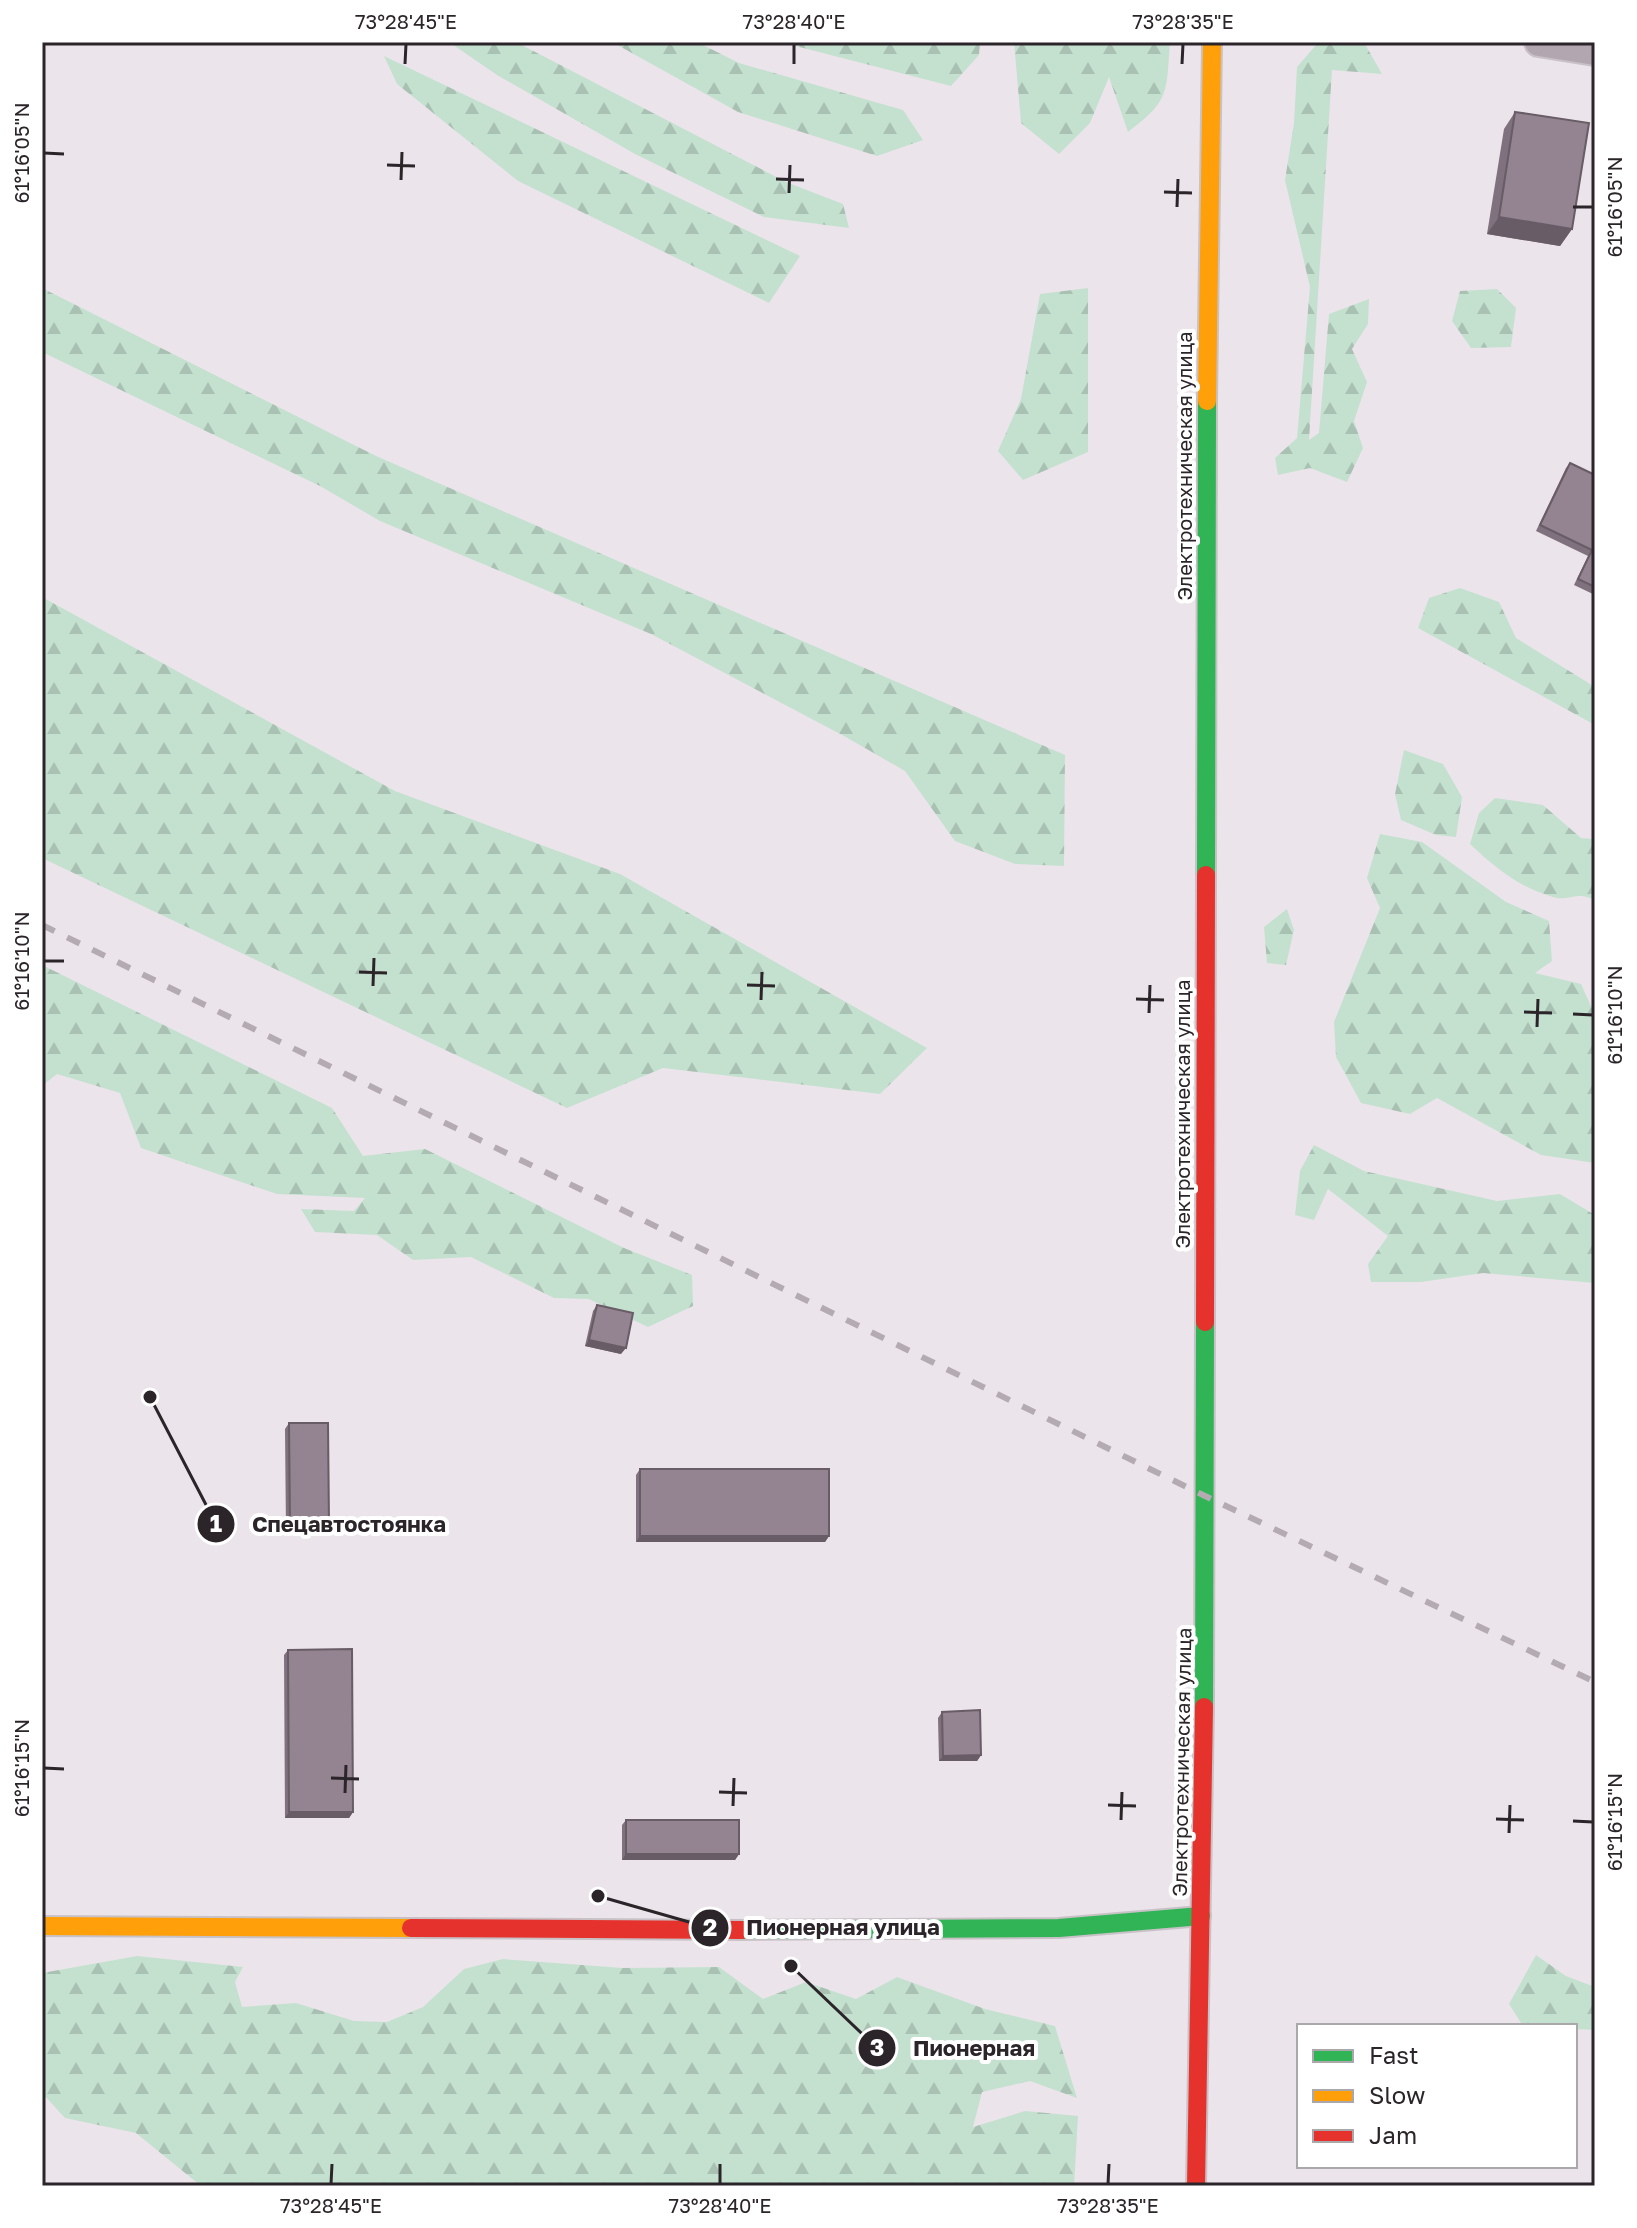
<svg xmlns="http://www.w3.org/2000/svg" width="1637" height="2228" font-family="'Golos Text',sans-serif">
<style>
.forest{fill:url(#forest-firs)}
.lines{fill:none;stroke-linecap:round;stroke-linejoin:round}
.street-casing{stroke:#c8c2c7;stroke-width:32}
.fast-casing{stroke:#c8c2c7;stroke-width:22}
.slow-casing{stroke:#c8c2c7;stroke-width:22}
.jam-casing{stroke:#c8c2c7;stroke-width:22}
.street{stroke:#b2a6b0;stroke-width:28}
.fast{stroke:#30b455;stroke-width:18}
.slow{stroke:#ff9f0a;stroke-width:18}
.jam{stroke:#e5322d;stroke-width:18}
.rail{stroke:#b4abb2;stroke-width:6;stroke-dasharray:14 14;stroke-linecap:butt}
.wall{fill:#7f717d}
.shaded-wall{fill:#685c66}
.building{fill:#948391;stroke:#685c66;stroke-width:2}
.ticks{fill:none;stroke:#2b252a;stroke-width:3}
.labels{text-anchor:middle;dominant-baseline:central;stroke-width:8;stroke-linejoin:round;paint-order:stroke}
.street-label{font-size:20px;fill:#2b252a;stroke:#fff}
.leader{fill:none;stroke:#2b252a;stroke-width:3}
.callout-dot{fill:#2b252a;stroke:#fff;stroke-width:3}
.mark-label{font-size:24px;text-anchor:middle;font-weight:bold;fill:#fff}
.callout-label{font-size:22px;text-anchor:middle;font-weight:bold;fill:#2b252a;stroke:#fff;stroke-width:8;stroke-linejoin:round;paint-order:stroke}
.neatline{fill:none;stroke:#2b252a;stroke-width:3}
.ticks-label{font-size:20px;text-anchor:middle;fill:#2b252a}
</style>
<defs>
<pattern id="forest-firs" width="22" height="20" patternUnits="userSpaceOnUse" patternTransform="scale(2)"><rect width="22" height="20" fill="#c4e1d0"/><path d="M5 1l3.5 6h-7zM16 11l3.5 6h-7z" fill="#a9c1b3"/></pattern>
</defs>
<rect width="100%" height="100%" fill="#ece4eb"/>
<path class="forest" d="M 449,42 L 516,42 L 786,182 L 843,204 L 849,228 L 764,217 L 635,154 L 497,75 Z
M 612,42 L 697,42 L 739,63 L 903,110 L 923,140 L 877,156 L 738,112 Z
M 780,42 L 980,42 L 979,55 L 951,86 Z
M 1014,42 L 1170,42 C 1166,92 1171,100 1128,132 L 1109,77 L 1090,123 L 1059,154 L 1021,123 Z
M 1365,44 L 1382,74 L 1332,70 L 1309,440 L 1319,433 L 1329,314 L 1369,299 L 1368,324 L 1352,349 L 1367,382 L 1354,421 L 1363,448 L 1347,482 L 1310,468 L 1278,475 L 1275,458 L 1297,438 L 1310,287 L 1285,180 L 1294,123 L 1297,67 L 1316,45 Z
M 384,56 L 800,256 L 769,303 L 518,181 L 397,84 Z
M 42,288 L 376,456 L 1065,755 L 1064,866 L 1015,864 L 955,841 L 905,771 L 844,736 L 651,634 L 380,521 L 320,486 L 42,352 Z
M 1088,288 L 1088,452 L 1023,480 L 998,451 L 1021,399 L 1040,294 Z
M 1497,289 L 1516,308 L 1511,347 L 1471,348 L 1452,321 L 1460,291 Z
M 1460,588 L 1499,602 L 1516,638 L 1595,687 L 1595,725 L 1418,628 L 1429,598 Z
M 42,597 L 395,791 L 620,874 L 927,1048 L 880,1094 L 663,1068 L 567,1108 L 42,858 Z
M 1404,750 L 1443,764 L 1462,797 L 1456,837 L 1436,835 L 1401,820 L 1395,794 Z
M 1495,798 L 1543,805 L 1581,838 L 1595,839 L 1595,900 C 1577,890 1569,902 1553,897 C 1520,888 1494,867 1470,844 L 1479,813 Z
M 1380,834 L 1422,842 L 1506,902 L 1549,921 L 1552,961 L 1535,973 L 1581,984 L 1595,1015 L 1595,1163 L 1541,1155 L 1437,1098 L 1410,1114 L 1361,1103 L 1336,1057 L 1334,1022 L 1380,908 L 1367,878 Z
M 1287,909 L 1294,930 L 1286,965 L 1267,963 L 1264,927 Z
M 42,965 L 332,1108 L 363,1156 L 425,1149 L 624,1248 L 692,1275 L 693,1306 L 648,1327 L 589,1299 L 554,1298 L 471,1257 L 413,1260 L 377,1235 L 315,1232 L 301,1209 L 354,1211 L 365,1198 L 277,1194 L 141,1148 L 120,1093 L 57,1074 L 42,1086 Z
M 1314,1145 L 1364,1171 L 1497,1201 L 1560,1194 L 1595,1215 L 1595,1283 L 1483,1273 L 1421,1282 L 1371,1282 L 1368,1264 L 1388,1236 L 1328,1189 L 1314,1220 L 1295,1215 L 1300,1171 Z
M 1536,1955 L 1566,1976 L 1595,1987 L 1595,2030 L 1575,2029 L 1575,2026 L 1523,2026 L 1509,2004 Z
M 137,1956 L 243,1967 L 235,1982 L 242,2007 L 296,2003 L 354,2021 L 387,2022 L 423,2007 L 464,1969 L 503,1959 L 623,1968 L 719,1967 L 763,1999 L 806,1982 L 856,1999 L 897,1977 L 985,2009 L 1055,2026 L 1077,2098 L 1030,2081 L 982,2092 L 973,2127 L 1025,2111 L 1078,2116 L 1074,2186 L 201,2186 L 136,2133 L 65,2118 L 42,2093 L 42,1973 Z"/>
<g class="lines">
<g class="street-casing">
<path id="street" d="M 1539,42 L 1595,51"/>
</g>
<g class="fast-casing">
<path id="fast" d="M 1206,875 L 1207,401
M 1204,1707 L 1205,1322
M 742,1930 L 1059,1928 L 1201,1916"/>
</g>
<g class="slow-casing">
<path id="slow" d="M 1207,401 L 1212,42
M 42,1926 L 411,1928"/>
</g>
<g class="jam-casing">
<path id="jam" d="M 1205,1322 L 1206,875
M 411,1928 L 742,1930
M 1196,2186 L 1204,1707"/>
</g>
<use href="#street" class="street"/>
<use href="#fast" class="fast"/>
<use href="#slow" class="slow"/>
<use href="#jam" class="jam"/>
<path class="rail" d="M 42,925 L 1203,1495 L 1595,1682"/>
</g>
<path class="wall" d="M 1515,112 L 1572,229 L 1560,246 L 1487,234 L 1504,129 Z
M 1570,463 L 1595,475 L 1595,595 L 1574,585 L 1588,556 L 1536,531 L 1566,468 Z
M 597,1305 L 621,1354 L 585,1346 L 593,1311 Z
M 289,1423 L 325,1531 L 286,1532 L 285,1429 Z
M 640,1469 L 829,1536 L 825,1542 L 636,1542 L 636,1475 Z
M 288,1650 L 353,1812 L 349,1818 L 285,1818 L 284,1655 Z
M 942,1712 L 981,1755 L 977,1761 L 939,1761 L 938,1718 Z
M 626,1820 L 739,1854 L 735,1860 L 622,1860 L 622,1825 Z"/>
<path class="shaded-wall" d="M 1499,217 L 1572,229 L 1560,246 L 1487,234 Z
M 589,1340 L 626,1348 L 621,1354 L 585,1346 Z
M 329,1525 L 325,1531 L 286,1532 L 290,1526 Z
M 640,1536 L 829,1536 L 825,1542 L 636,1542 Z
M 981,1755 L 977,1761 L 939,1761 L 943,1756 Z
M 289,1812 L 353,1812 L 349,1818 L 285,1818 Z
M 626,1854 L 739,1854 L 735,1860 L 622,1860 Z"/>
<path class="building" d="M 1515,112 L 1589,123 L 1572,229 L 1499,217 Z
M 1570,463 L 1595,475 L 1595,587 L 1578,579 L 1592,550 L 1540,525 Z
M 597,1305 L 633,1313 L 626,1348 L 589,1340 Z
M 289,1423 L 328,1423 L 329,1525 L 290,1526 Z
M 640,1469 L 829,1469 L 829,1536 L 640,1536 Z
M 352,1649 L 353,1812 L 289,1812 L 288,1650 Z
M 980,1710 L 981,1755 L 943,1756 L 942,1712 Z
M 626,1820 L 739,1820 L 739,1854 L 626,1854 Z"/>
<path class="ticks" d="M 405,64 L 406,44M 794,64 L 794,44M 1182,64 L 1183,44M 44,153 L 64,154M 387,165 L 415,166M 776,179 L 804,180M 401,180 L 402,152M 1164,192 L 1192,193M 789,193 L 790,165M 1177,207 L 1178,179M 1573,207 L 1593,207M 44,961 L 64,961M 359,972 L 387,973M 747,985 L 775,986M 373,986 L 374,958M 1136,999 L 1164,1000M 761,1000 L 762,972M 1524,1012 L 1552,1013M 1149,1013 L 1150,985M 1573,1014 L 1593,1015M 1537,1027 L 1538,999M 44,1768 L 64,1769M 331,1778 L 359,1779M 719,1792 L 747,1793M 345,1793 L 346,1765M 1108,1805 L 1136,1806M 733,1806 L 734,1778M 1496,1819 L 1524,1820M 1121,1820 L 1122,1792M 1573,1821 L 1593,1822M 1509,1833 L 1510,1805M 331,2184 L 332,2164M 720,2184 L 720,2164M 1108,2184 L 1109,2164"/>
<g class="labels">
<g class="street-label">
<text transform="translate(1184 466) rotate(-90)">Электротехническая улица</text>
<text transform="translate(1182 1114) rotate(-90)">Электротехническая улица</text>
<text transform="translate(1181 1762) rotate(-89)">Электротехническая улица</text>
</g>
</g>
<path class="leader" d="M150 1397L216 1524M598 1896L710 1928M791 1966L877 2048"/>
<g class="callout-dot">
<circle cx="150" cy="1397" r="8"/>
<circle cx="598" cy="1896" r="8"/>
<circle cx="791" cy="1966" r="8"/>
<circle cx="216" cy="1524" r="20"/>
<circle cx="710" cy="1928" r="20"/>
<circle cx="877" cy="2048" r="20"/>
</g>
<g class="mark-label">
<text x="216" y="1532">1</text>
<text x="710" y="1936">2</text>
<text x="877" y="2056">3</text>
</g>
<g class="callout-label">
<text x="349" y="1532">Спецавтостоянка</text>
<text x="843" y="1935">Пионерная улица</text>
<text x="974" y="2056">Пионерная</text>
</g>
<rect width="1637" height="2228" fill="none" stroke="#ffffff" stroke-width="88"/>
<rect x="1297" y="2024" width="280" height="144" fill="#ffffff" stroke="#aaa8aa" stroke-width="2"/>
<rect x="1313" y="2050" width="40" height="12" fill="#30b455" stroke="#aaa8aa" stroke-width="2"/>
<text x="1369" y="2064" font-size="24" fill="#2b252a">Fast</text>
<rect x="1313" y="2090" width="40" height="12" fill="#ff9f0a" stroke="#aaa8aa" stroke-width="2"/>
<text x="1369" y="2104" font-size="24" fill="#2b252a">Slow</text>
<rect x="1313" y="2130" width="40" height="12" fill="#e5322d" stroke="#aaa8aa" stroke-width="2"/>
<text x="1369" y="2144" font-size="24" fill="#2b252a">Jam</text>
<rect x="44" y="44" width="1549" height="2140" class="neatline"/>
<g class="ticks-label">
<text x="406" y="29">73°28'45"E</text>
<text x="794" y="29">73°28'40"E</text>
<text x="1183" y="29">73°28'35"E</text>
<text transform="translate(22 153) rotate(-90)" y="7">61°16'05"N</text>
<text transform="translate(1615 207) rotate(-90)" y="7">61°16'05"N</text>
<text transform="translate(22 961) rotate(-90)" y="7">61°16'10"N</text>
<text transform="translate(1615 1015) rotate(-90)" y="7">61°16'10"N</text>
<text transform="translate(22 1768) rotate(-90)" y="7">61°16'15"N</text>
<text transform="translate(1615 1822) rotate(-90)" y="7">61°16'15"N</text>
<text x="331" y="2213">73°28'45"E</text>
<text x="720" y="2213">73°28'40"E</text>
<text x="1108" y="2213">73°28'35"E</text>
</g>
</svg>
